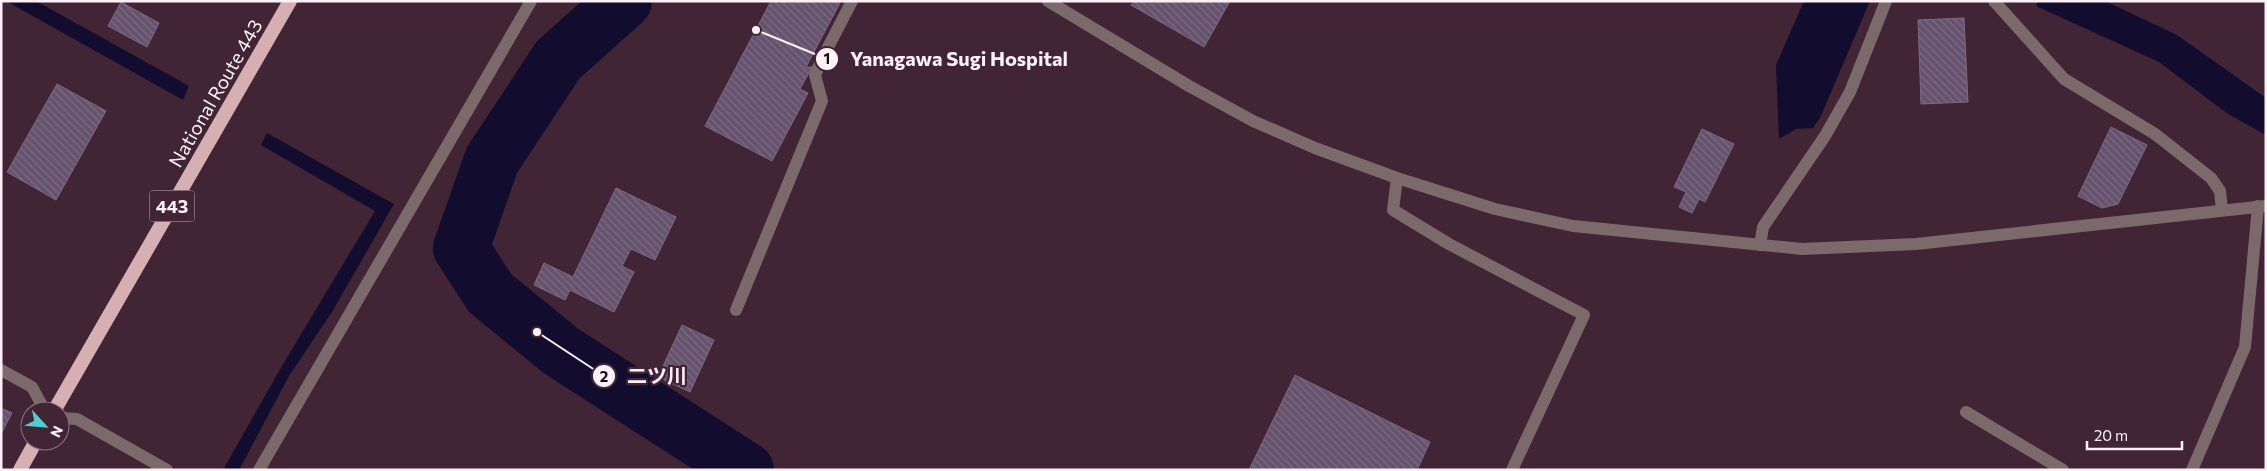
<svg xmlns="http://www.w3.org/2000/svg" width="2267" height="471" font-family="Commissioner,'Noto Sans JP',sans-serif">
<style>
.water{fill:#120d2e}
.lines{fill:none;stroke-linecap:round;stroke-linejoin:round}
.river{stroke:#120d2e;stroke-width:56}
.building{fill:url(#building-back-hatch);stroke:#7d6985}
.minor{stroke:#7c6a6b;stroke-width:12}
.tertiary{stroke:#7c6a6b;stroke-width:12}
.trunk{stroke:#d6afb2;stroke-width:14}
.labels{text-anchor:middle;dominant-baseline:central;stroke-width:4.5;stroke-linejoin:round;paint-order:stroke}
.shield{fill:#412535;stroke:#c5b4bd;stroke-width:1}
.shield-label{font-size:18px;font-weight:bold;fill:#fdf1f7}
.street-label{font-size:19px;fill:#fdf1f7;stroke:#412535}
.leader{fill:none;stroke:#fdf1f7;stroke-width:2}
.callout-dot{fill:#fdf1f7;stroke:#412535;stroke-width:2}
.mark-label{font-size:15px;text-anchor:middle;font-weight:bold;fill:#111}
.callout-label{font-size:20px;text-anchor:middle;font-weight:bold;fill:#fdf1f7;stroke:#412535;stroke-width:4.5;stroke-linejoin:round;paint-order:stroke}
</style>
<defs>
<pattern id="building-back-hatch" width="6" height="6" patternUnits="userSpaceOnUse" patternTransform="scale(1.25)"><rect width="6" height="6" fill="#65526d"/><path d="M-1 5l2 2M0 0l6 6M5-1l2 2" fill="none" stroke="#7c6b83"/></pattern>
</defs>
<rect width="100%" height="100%" fill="#412535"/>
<path class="water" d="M 6,1 L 36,1 L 189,86 L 183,100 Z
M 1804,1 L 1870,1 L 1820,118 L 1813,128 L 1796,129 L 1779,139 L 1776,65 Z
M 2038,1 L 2105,1 L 2177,35 L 2266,98 L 2266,135 L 2228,114 L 2159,62 L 2036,6 Z
M 267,133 L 394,204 L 332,312 L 289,376 L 239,470 L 223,470 L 282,366 L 375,211 L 261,145 Z"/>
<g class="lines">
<path class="river" d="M 624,1 L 558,60 L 492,160 L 461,248 L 490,293 L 561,351 L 746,470"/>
</g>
<path class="building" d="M 771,1 L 841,1 L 806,67 L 812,67 L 800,89 L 808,93 L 772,161 L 705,126 Z
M 1134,1 L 1230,1 L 1204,47 L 1131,5 Z
M 121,2 L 159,23 L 147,47 L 108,26 Z
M 1964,18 L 1968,102 L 1921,104 L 1918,20 Z
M 57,84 L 106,111 L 56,200 L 7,172 Z
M 2111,127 L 2147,145 L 2118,204 L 2102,208 L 2078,196 Z
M 1702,129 L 1734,144 L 1705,202 L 1699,199 L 1692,213 L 1679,207 L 1686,192 L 1674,187 Z
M 616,188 L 676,217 L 655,260 L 631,249 L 622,266 L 634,272 L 614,312 L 570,290 L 565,300 L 534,285 L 544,263 L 573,277 Z
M 682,325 L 714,340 L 690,392 L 658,377 Z
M 1295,375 L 1430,442 L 1417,470 L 1249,470 Z
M 1,408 L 12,413 L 1,434 Z"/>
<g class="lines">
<path class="minor" d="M 1994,1 L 2064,79 L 2155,134 L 2211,178 L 2220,191 L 2222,210
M 1397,178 L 1393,210 L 1449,244 L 1584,315 L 1512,470
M 1760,245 L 1763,227 L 1825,136 L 1850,92 L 1886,1
M 736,310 L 822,101 L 815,75 L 823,57 L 852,1
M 1,370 L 32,387 L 45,411
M 1966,412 L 2063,470
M 60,418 L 77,419 L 167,470
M 259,470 L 531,1
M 2192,470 L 2245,347 L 2258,206"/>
<path class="tertiary" d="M 1048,1 L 1189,86 L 1253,121 L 1315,148 L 1397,178 L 1495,209 L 1573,226 L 1802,249 L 1916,244 L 2266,206"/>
<path class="trunk" d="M 54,411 L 290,1
M 20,470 L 36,441"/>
</g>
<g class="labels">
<rect class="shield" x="149.5" y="190.5" width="45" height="31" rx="4"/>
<g class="shield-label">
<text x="172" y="206">443</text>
</g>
<g class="street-label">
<text transform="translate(215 93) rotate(-60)">National Route 443</text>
</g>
</g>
<path class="leader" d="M756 30L827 59M537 332L604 376"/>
<g class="callout-dot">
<circle cx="756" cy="30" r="5"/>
<circle cx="537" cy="332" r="5"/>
<circle cx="827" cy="59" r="12"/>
<circle cx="604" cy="376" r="12"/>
</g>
<g class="mark-label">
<text x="827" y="64">1</text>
<text x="604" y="382">2</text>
</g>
<g class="callout-label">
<text x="959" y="66">Yanagawa Sugi Hospital</text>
<text x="657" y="383">二ツ川</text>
</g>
<rect width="2267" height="471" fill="none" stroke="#fdf1f7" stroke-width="5"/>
<g transform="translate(45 426) rotate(116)"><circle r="24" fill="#412535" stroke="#8c7783"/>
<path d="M0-4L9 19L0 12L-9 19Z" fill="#51ccd1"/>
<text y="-8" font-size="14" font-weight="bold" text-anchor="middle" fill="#fdf1f7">N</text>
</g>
<path d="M2087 441v8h95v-8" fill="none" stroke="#fdf1f7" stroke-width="2.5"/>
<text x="2094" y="441" font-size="15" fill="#fdf1f7" stroke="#412535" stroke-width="4" paint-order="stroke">20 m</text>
</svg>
